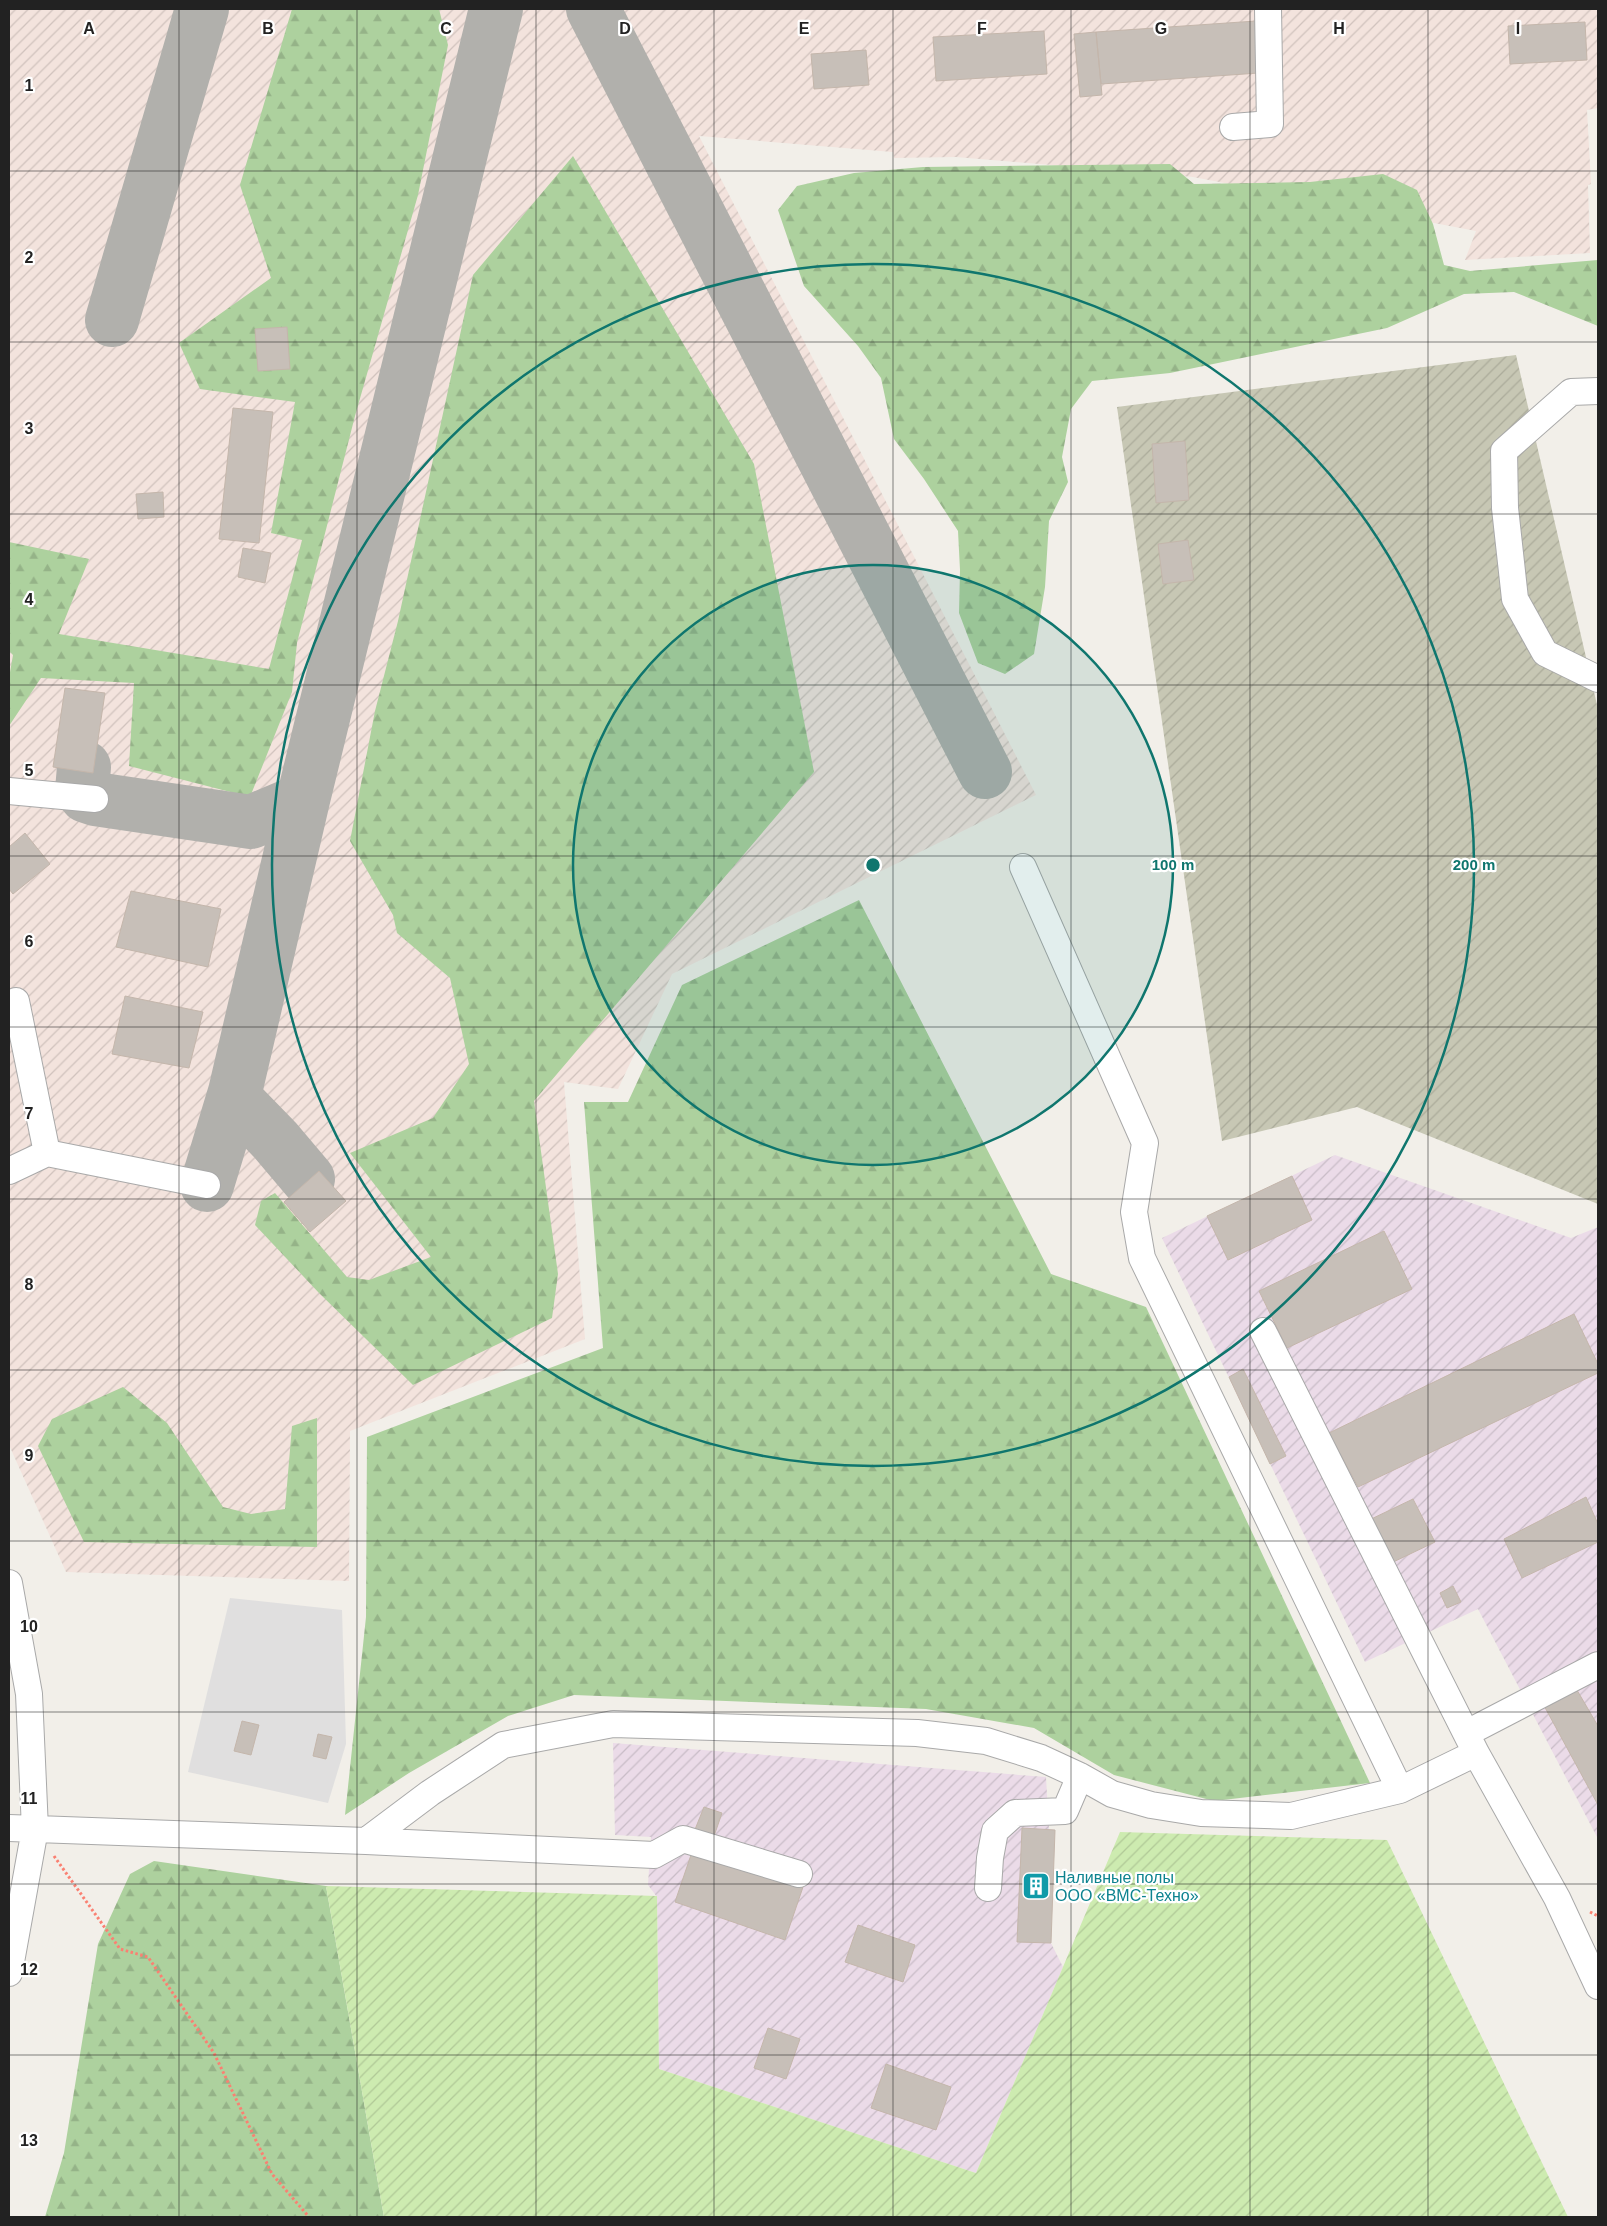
<svg xmlns="http://www.w3.org/2000/svg" width="1607" height="2226" font-family="Arial,sans-serif">
<style>
.residential{fill:#e0dfdf}
.industrial{fill:url(#industrial-furrows)}
.military{fill:url(#military-furrows)}
.construction{fill:url(#construction-furrows)}
.forest{fill:url(#forest-firs)}
.garden{fill:url(#garden-furrows)}
.lines{fill:none;stroke-linecap:round;stroke-linejoin:round}
.taxiway{stroke:#b1b0ac;stroke-width:54}
.building{fill:#c7bfb8;stroke:#c4b6ab}
.minor-casing{stroke:#a9a9a9;stroke-width:28}
.path{stroke:#fa8072;stroke-width:3;stroke-dasharray:2.5 2.5;stroke-linecap:butt}
.minor{stroke:#fff;stroke-width:26}
.grid{fill:none;stroke:#222;stroke-width:1;stroke-opacity:0.55}
.ring{fill:none;stroke:#0f766e;stroke-width:2.5}
.labels{text-anchor:middle;dominant-baseline:central;stroke-width:4.5;stroke-linejoin:round;paint-order:stroke}
.culture-label{font-size:16px;fill:#0d838f;stroke:#fff;text-anchor:start}
.grid-label{font-size:16px;text-anchor:middle;font-weight:bold;fill:#222;stroke:#fff;stroke-width:4.5;stroke-linejoin:round;paint-order:stroke}
.centre{fill:#0f766e;stroke:#fff;stroke-width:2.5}
.ring-label{font-size:15px;text-anchor:middle;font-weight:bold;fill:#0f766e;stroke:#fff;stroke-width:4.5;stroke-linejoin:round;paint-order:stroke}
</style>
<defs>
<pattern id="industrial-furrows" width="10" height="10" patternUnits="userSpaceOnUse" patternTransform="scale(1.25)"><rect width="10" height="10" fill="#ebdbe8"/><path d="M-1 1l2-2M0 10L10 0M9 11l2-2" fill="none" stroke="#c9bcc7"/></pattern>
<pattern id="military-furrows" width="10" height="10" patternUnits="userSpaceOnUse" patternTransform="scale(1.25)"><rect width="10" height="10" fill="#f3e3dd"/><path d="M-1 1l2-2M0 10L10 0M9 11l2-2" fill="none" stroke="#d0c2bd"/></pattern>
<pattern id="construction-furrows" width="10" height="10" patternUnits="userSpaceOnUse" patternTransform="scale(1.25)"><rect width="10" height="10" fill="#c7c7b4"/><path d="M-1 1l2-2M0 10L10 0M9 11l2-2" fill="none" stroke="#abab9a"/></pattern>
<pattern id="forest-firs" width="22" height="20" patternUnits="userSpaceOnUse" patternTransform="scale(1.25)"><rect width="22" height="20" fill="#add19e"/><path d="M5 1l3.5 6h-7zM16 11l3.5 6h-7z" fill="#95b388"/></pattern>
<pattern id="garden-furrows" width="10" height="10" patternUnits="userSpaceOnUse" patternTransform="scale(1.25)"><rect width="10" height="10" fill="#cdebb0"/><path d="M-1 1l2-2M0 10L10 0M9 11l2-2" fill="none" stroke="#b0c997"/></pattern>
</defs>
<rect width="100%" height="100%" fill="#f2efe9"/>
<path class="residential" d="M 230,1598 L 342,1610 L 346,1744 L 328,1803 L 188,1772 Z"/>
<path class="industrial" d="M 1335,1155 L 1571,1238 L 1598,1227 L 1598,1839 L 1478,1609 L 1365,1662 L 1162,1238 Z
M 613,1743 L 1046,1777 L 1049,1829 L 1055,1830 L 1051,1943 L 1063,1967 L 976,2173 L 659,2069 L 657,1897 L 648,1885 L 651,1837 L 615,1835 Z"/>
<path class="military" d="M 9,9 L 1598,9 L 1598,108 L 1587,110 L 1591,184 L 1588,185 L 1590,253 L 1465,260 L 1476,231 L 1193,177 L 956,157 L 894,158 L 893,152 L 699,136 L 1036,795 L 672,974 L 618,1089 L 564,1082 L 585,1339 L 350,1431 L 349,1581 L 66,1572 L 9,1445 Z"/>
<path class="construction" d="M 1516,355 L 1598,709 L 1598,1204 L 1357,1107 L 1222,1141 L 1117,407 Z"/>
<path class="forest" d="M 292,9 L 439,9 L 448,45 L 418,195 L 355,416 L 297,643 L 292,692 L 250,797 L 129,766 L 134,683 L 41,678 L 9,726 L 9,678 L 13,655 L 9,651 L 9,542 L 89,559 L 59,634 L 269,669 L 302,540 L 271,533 L 295,402 L 200,389 L 179,343 L 271,278 L 240,185 Z
M 573,156 L 754,464 L 814,772 L 534,1101 L 558,1274 L 552,1318 L 413,1385 L 319,1293 L 255,1225 L 261,1201 L 275,1193 L 347,1277 L 369,1280 L 431,1257 L 350,1153 L 433,1118 L 469,1064 L 450,978 L 397,933 L 393,915 L 350,841 L 375,711 L 398,621 L 473,275 Z
M 1170,164 L 1194,184 L 1310,182 L 1383,174 L 1417,190 L 1433,224 L 1444,265 L 1470,271 L 1598,260 L 1598,326 L 1514,292 L 1464,294 L 1387,328 L 1170,373 L 1092,381 L 1071,409 L 1062,457 L 1068,482 L 1049,521 L 1045,587 L 1034,654 L 1005,674 L 978,663 L 959,613 L 960,570 L 958,531 L 924,479 L 894,439 L 881,378 L 858,346 L 804,286 L 778,210 L 797,186 L 854,173 L 923,167 Z
M 859,900 L 1051,1274 L 1146,1307 L 1370,1783 L 1214,1801 L 1114,1775 L 1034,1728 L 926,1709 L 574,1695 L 508,1716 L 409,1773 L 345,1815 L 366,1617 L 367,1437 L 603,1348 L 584,1102 L 628,1102 L 682,985 Z
M 123,1387 L 167,1423 L 223,1507 L 251,1514 L 285,1509 L 292,1426 L 317,1418 L 317,1547 L 84,1542 L 38,1446 L 52,1419 Z
M 154,1861 L 326,1886 L 384,2217 L 45,2217 L 64,2153 L 98,1944 L 130,1874 Z"/>
<path class="garden" d="M 1120,1832 L 1387,1840 L 1568,2217 L 384,2217 L 326,1886 L 657,1896 L 659,2069 L 976,2173 Z"/>
<g class="lines">
<path class="taxiway" d="M 593,9 L 985,772
M 112,320 L 202,9
M 84,767 L 82,791 L 86,796 L 95,799 L 251,822 L 303,800
M 235,1092 L 239,1103 L 275,1140 L 308,1179
M 207,1185 L 235,1092 L 303,800 L 496,9"/>
</g>
<path class="building" d="M 1256,21 L 1259,73 L 1101,84 L 1096,32 Z
M 1585,22 L 1587,60 L 1510,64 L 1508,26 Z
M 1044,31 L 1047,74 L 936,81 L 933,37 Z
M 1096,32 L 1102,95 L 1080,97 L 1074,34 Z
M 866,50 L 869,85 L 814,89 L 811,54 Z
M 287,327 L 290,369 L 258,371 L 255,329 Z
M 233,408 L 273,412 L 259,543 L 219,539 Z
M 1185,441 L 1189,500 L 1156,503 L 1152,444 Z
M 163,492 L 164,517 L 138,519 L 136,494 Z
M 1188,540 L 1194,580 L 1163,584 L 1158,544 Z
M 243,548 L 271,553 L 265,583 L 238,577 Z
M 65,688 L 105,693 L 93,773 L 53,767 Z
M 25,833 L 50,864 L 13,894 L 9,889 L 9,847 Z
M 131,891 L 221,909 L 208,967 L 116,947 Z
M 125,996 L 203,1012 L 189,1068 L 112,1054 Z
M 319,1171 L 346,1201 L 310,1232 L 284,1202 Z
M 1292,1176 L 1312,1220 L 1228,1260 L 1207,1216 Z
M 1384,1231 L 1412,1289 L 1287,1348 L 1259,1291 Z
M 1574,1314 L 1598,1364 L 1598,1373 L 1358,1487 L 1329,1433 Z
M 1243,1369 L 1286,1456 L 1270,1464 L 1229,1377 Z
M 1586,1497 L 1598,1524 L 1598,1542 L 1522,1578 L 1504,1539 Z
M 1413,1499 L 1435,1542 L 1387,1565 L 1365,1522 Z
M 1453,1586 L 1461,1602 L 1447,1608 L 1440,1593 Z
M 1574,1685 L 1598,1726 L 1598,1805 L 1542,1702 Z
M 242,1721 L 259,1725 L 251,1755 L 234,1751 Z
M 318,1734 L 332,1737 L 326,1759 L 313,1756 Z
M 704,1807 L 722,1813 L 713,1839 L 694,1832 Z
M 1022,1828 L 1055,1830 L 1051,1943 L 1017,1942 Z
M 693,1849 L 803,1887 L 785,1940 L 675,1902 Z
M 858,1925 L 915,1945 L 903,1982 L 845,1962 Z
M 768,2028 L 800,2039 L 786,2079 L 754,2068 Z
M 886,2064 L 951,2087 L 936,2130 L 871,2108 Z"/>
<g class="lines">
<g class="minor-casing">
<path id="minor" d="M 1233,127 L 1270,124 L 1268,9
M 1598,391 L 1571,392 L 1504,451 L 1505,508 L 1515,599 L 1545,653 L 1598,679
M 9,791 L 95,799
M 1023,867 L 1145,1143 L 1134,1212 L 1142,1258 L 1400,1790
M 16,1001 L 47,1153
M 9,1171 L 47,1153 L 207,1185
M 1263,1331 L 1476,1753 L 1557,1898 L 1598,1986
M 9,1583 L 29,1694 L 35,1829 L 9,1973
M 1467,1733 L 1598,1665
M 9,1828 L 366,1841 L 430,1793 L 503,1745 L 613,1724 L 917,1733 L 986,1741 L 1041,1758 L 1080,1776 L 1112,1794 L 1151,1805 L 1201,1813 L 1291,1816 L 1400,1790 L 1476,1753
M 366,1841 L 654,1855 L 683,1839 L 799,1874
M 988,1888 L 990,1858 L 995,1831 L 1015,1813 L 1065,1811 L 1080,1776"/>
</g>
<path class="path" d="M 54,1856 L 120,1949 L 148,1957 L 214,2053 L 272,2174 L 309,2217
M 1590,1912 L 1598,1916"/>
<use href="#minor" class="minor"/>
</g>
<path class="grid" d="M 179,9 L 179,2217M 357,9 L 357,2217M 536,9 L 536,2217M 714,9 L 714,2217M 893,9 L 893,2217M 1071,9 L 1071,2217M 1250,9 L 1250,2217M 1428,9 L 1428,2217M 9,171 L 1598,171M 9,342 L 1598,342M 9,514 L 1598,514M 9,685 L 1598,685M 9,856 L 1598,856M 9,1027 L 1598,1027M 9,1199 L 1598,1199M 9,1370 L 1598,1370M 9,1541 L 1598,1541M 9,1712 L 1598,1712M 9,1884 L 1598,1884M 9,2055 L 1598,2055"/>
<circle cx="873" cy="865" r="300" fill="#0f766e" fill-opacity=".12"/>
<g class="ring">
<circle cx="873" cy="865" r="300"/>
<circle cx="873" cy="865" r="601"/>
</g>
<defs>
<g id="building-square" transform="scale(1.4375)"><rect x="-9" y="-9" width="18" height="18" rx="4" fill="#0f9aa8" stroke="#fff"/><path d="M-4-6H4V6H1V3H-1V6H-4ZM-2.5-4.3h1.7v1.8h-1.7ZM.8-4.3h1.7v1.8H.8ZM-2.5-1h1.7V.8h-1.7ZM.8-1h1.7V.8H.8Z" fill="#fff"/></g>
</defs>
<g fill-rule="evenodd">
<use href="#building-square" x="1036" y="1886"/>
</g>
<g class="labels">
<g class="culture-label">
<text x="1055" y="1877">Наливные полы<tspan x="1055" dy="18">ООО «ВМС-Техно»</tspan></text>
</g>
</g>
<g class="grid-label">
<text x="89" y="34">A</text>
<text x="268" y="34">B</text>
<text x="446" y="34">C</text>
<text x="625" y="34">D</text>
<text x="804" y="34">E</text>
<text x="982" y="34">F</text>
<text x="1161" y="34">G</text>
<text x="1339" y="34">H</text>
<text x="1518" y="34">I</text>
<text x="29" y="91">1</text>
<text x="29" y="263">2</text>
<text x="29" y="434">3</text>
<text x="29" y="605">4</text>
<text x="29" y="776">5</text>
<text x="29" y="947">6</text>
<text x="29" y="1119">7</text>
<text x="29" y="1290">8</text>
<text x="29" y="1461">9</text>
<text x="29" y="1632">10</text>
<text x="29" y="1804">11</text>
<text x="29" y="1975">12</text>
<text x="29" y="2146">13</text>
</g>
<circle cx="873" cy="865" r="8" class="centre"/>
<g class="ring-label">
<text x="1173" y="870">100 m</text>
<text x="1474" y="870">200 m</text>
</g>
<rect width="1607" height="2226" fill="none" stroke="#222222" stroke-width="20"/>
</svg>
